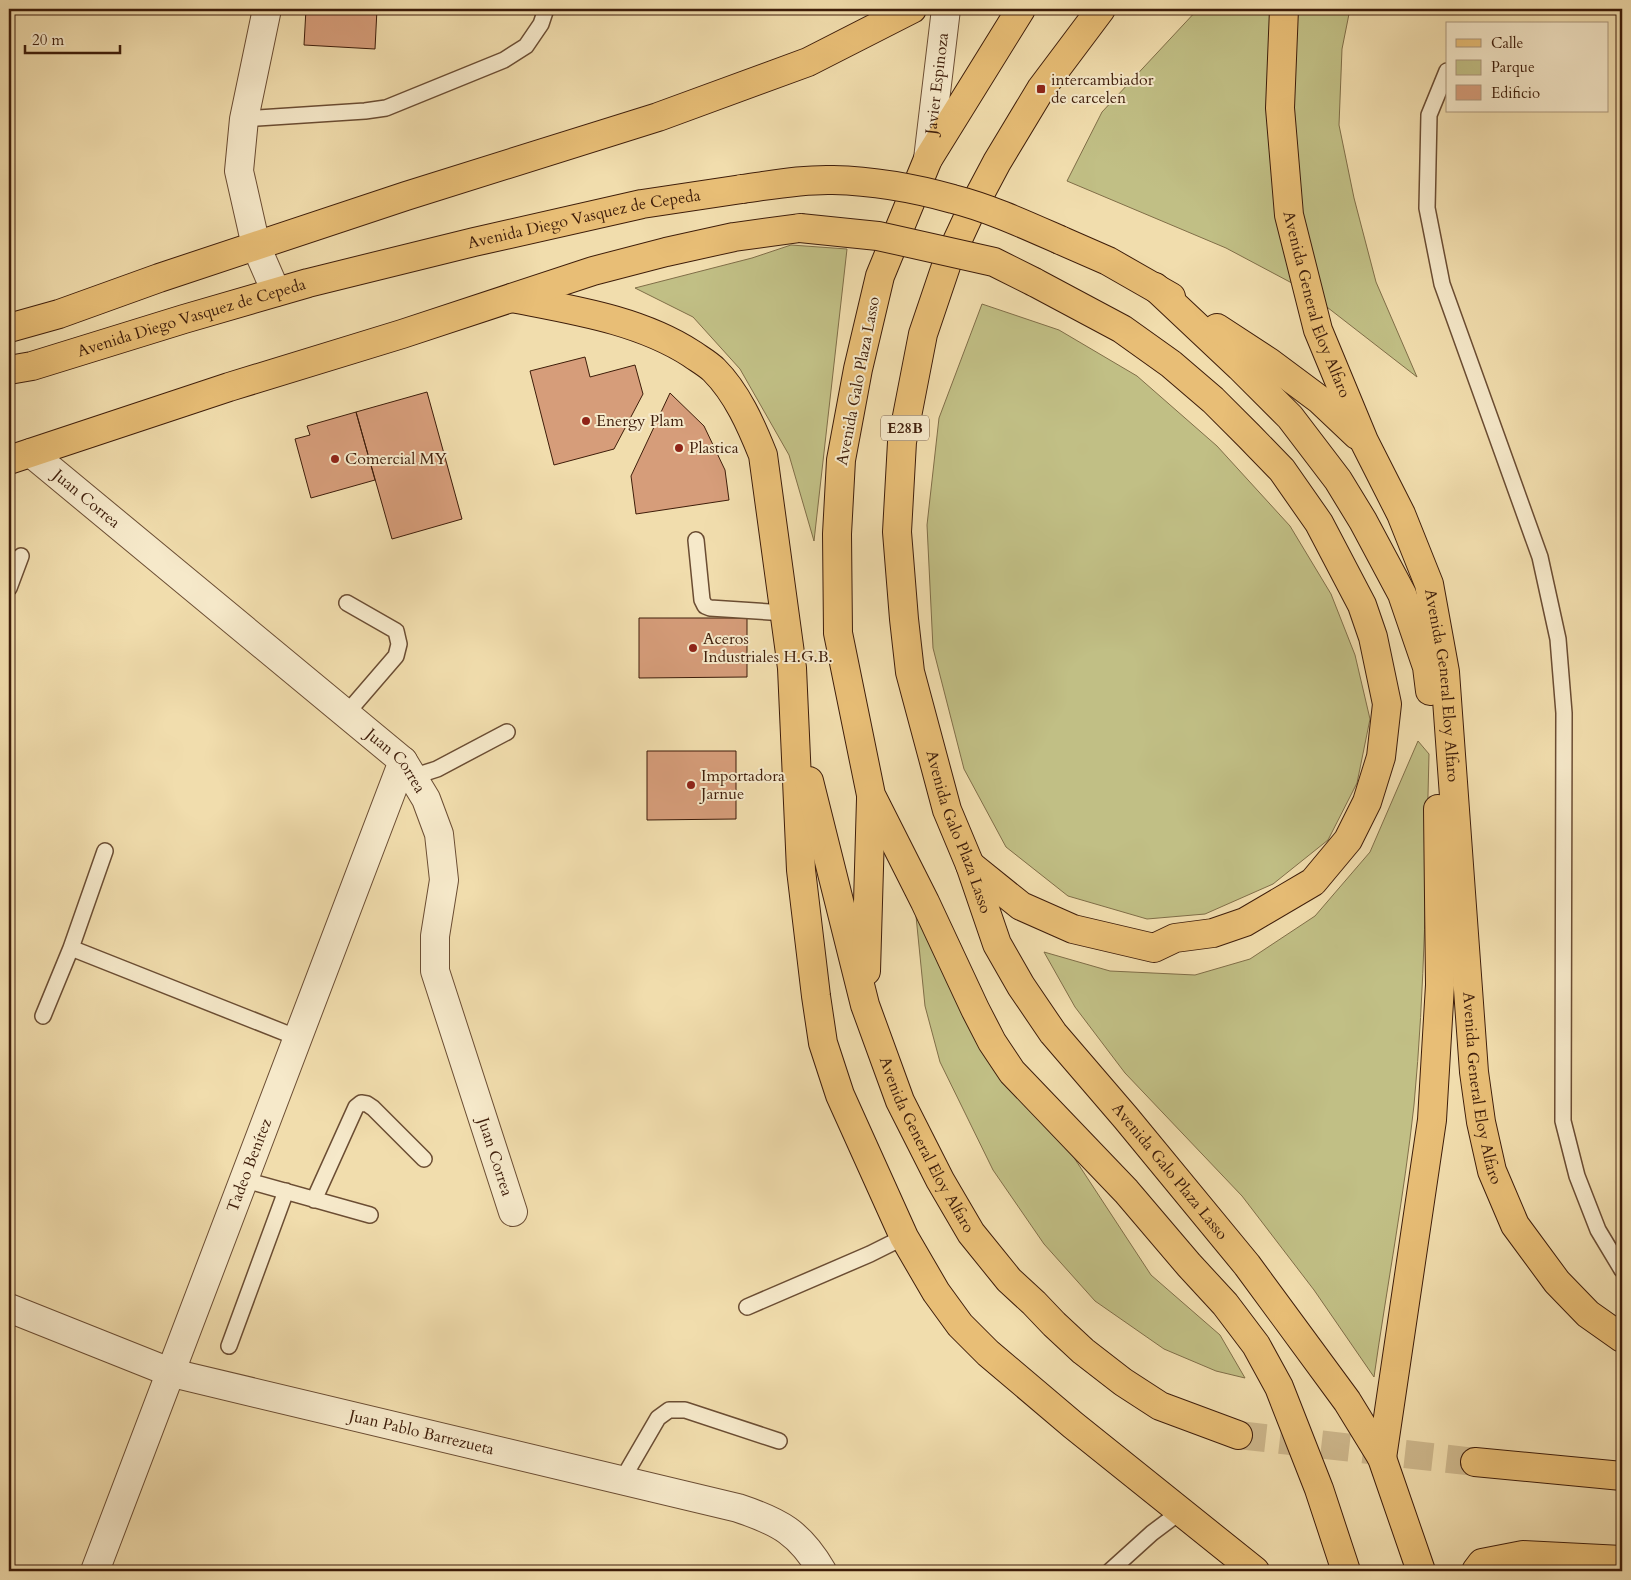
<svg xmlns="http://www.w3.org/2000/svg" width="1631" height="1580" font-family="Cardo,serif">
<style>
.green{fill:#c1bf85;stroke:#806e48}
.building{fill:#d69d7a;stroke:#3e1d0a}
.lines{fill:none;stroke-linecap:round;stroke-linejoin:round}
.primary-tunnel{stroke:#cdb78c;stroke-width:28;stroke-dasharray:28 14;stroke-linecap:butt}
.service-casing{stroke:#6b4d33;stroke-width:18}
.minor-casing{stroke:#6b4d33;stroke-width:30}
.tertiary-casing{stroke:#6b4d33;stroke-width:30}
.primary-casing{stroke:#3e1d0a;stroke-width:30}
.service{stroke:#f6e9ca;stroke-width:15}
.minor{stroke:#f6e9ca;stroke-width:28}
.tertiary{stroke:#f6e9ca;stroke-width:28}
.primary{stroke:#e8be76;stroke-width:28}
.primary-bridge-casing{stroke:#3e1d0a;stroke-width:30;stroke-linecap:butt}
.primary-bridge{stroke:#e8be76;stroke-width:28}
.poi-dot{fill:#8f2418;stroke:#f6e9ca;stroke-width:2}
.labels{text-anchor:middle;dominant-baseline:central;stroke-width:4;stroke-linejoin:round;paint-order:stroke}
.shield{fill:#f6e9ca;stroke:#755a44;stroke-width:1}
.shield-label{font-size:15px;font-weight:bold;fill:#3e1d0a}
.poi-label{font-size:16px;fill:#3e1d0a;stroke:#f6e9ca;text-anchor:start}
.street-label{font-size:16px;fill:#3e1d0a;stroke:#f6e9ca}
</style>
<rect width="100%" height="100%" fill="#f1ddad"/>
<filter id="stains"><feTurbulence type="fractalNoise" baseFrequency=".004" numOctaves="4"/><feColorMatrix values="0 0 0 0 .2 0 0 0 0 .09 0 0 0 0 .02 0 0 0 .5 -.17"/></filter>
<radialGradient id="worn" r=".72"><stop offset=".6" stop-color="#630" stop-opacity="0"/><stop offset="1" stop-color="#630" stop-opacity=".3"/></radialGradient>
<path class="green" d="M 1198,9 L 1350,9 L 1342,49 L 1339,125 L 1354,198 L 1376,282 L 1417,377 L 1305,290 L 1226,248 L 1067,181 L 1102,112 Z
M 791,245 L 847,249 L 814,541 L 789,455 L 740,369 L 693,317 L 635,288 L 752,258 Z
M 982,304 L 1059,330 L 1137,376 L 1217,446 L 1290,526 L 1331,594 L 1355,655 L 1370,719 L 1357,783 L 1328,840 L 1273,884 L 1205,914 L 1147,919 L 1068,896 L 1006,847 L 964,769 L 933,648 L 927,525 L 939,418 Z
M 1418,741 L 1429,754 C 1426,870 1425,989 1414,1105 C 1404,1196 1387,1286 1374,1377 L 1314,1290 L 1242,1196 L 1125,1073 L 1075,1007 L 1044,952 L 1110,971 L 1195,975 L 1250,959 L 1315,916 L 1370,852 Z
M 915,906 L 1027,1086 L 1151,1275 L 1220,1335 L 1245,1378 L 1216,1371 L 1164,1349 L 1095,1301 L 1044,1244 L 993,1170 L 940,1062 L 925,1006 Z"/>
<path class="building" d="M 306,9 L 377,9 L 375,49 L 304,45 Z
M 585,357 L 590,377 L 635,365 L 643,394 L 614,449 L 554,465 L 530,371 Z
M 427,392 L 462,519 L 392,539 L 356,412 Z
M 670,393 L 704,426 L 725,470 L 729,500 L 636,514 L 631,476 Z
M 356,412 L 375,480 L 311,498 L 295,439 L 310,435 L 307,426 Z
M 639,618 L 747,618 L 747,677 L 639,678 Z
M 647,751 L 736,751 L 736,819 L 647,820 Z"/>
<g class="lines">
<path class="primary-tunnel" d="M 1238,1435 L 1475,1462"/>
<g class="service-casing">
<path id="service" d="M 1447,71 L 1429,115 L 1427,208 L 1442,284 L 1540,557 L 1558,639 L 1564,713 L 1563,1121 L 1577,1176 L 1598,1230 L 1622,1270
M 244,119 L 365,111 L 386,108 L 504,60 L 526,46 L 541,24 L 546,9
M 696,540 L 702,600 L 705,606 L 710,608 L 785,613
M 9,588 L 21,556
M 346,714 L 396,656 L 399,644 L 396,631 L 347,603
M 412,777 L 437,769 L 507,732
M 71,948 L 105,851
M 43,1016 L 71,948 L 298,1038
M 245,1180 L 370,1215
M 314,1200 L 356,1107 L 361,1103 L 367,1104 L 373,1108 L 424,1159
M 747,1307 L 870,1254 L 904,1237
M 229,1346 L 286,1191
M 622,1480 L 658,1418 L 669,1410 L 685,1410 L 779,1441
M 1110,1571 L 1152,1533 L 1180,1512"/>
</g>
<g class="minor-casing">
<g id="minor">
<path d="M 267,9 L 244,119 L 239,171 L 256,246 L 276,292"/>
<path id="s1" d="M 31,453 L 403,761 L 426,799 L 439,834 L 444,880 L 435,936 L 435,971 L 513,1212"/>
<path id="s2" d="M 9,1308 L 172,1373 L 738,1508 C 780,1522 800,1533 822,1571"/>
<path id="s3" d="M 95,1571 L 403,761"/>
</g>
</g>
<g class="tertiary-casing">
<g id="tertiary">
<path id="s4" d="M 928,159 L 946,9"/>
</g>
</g>
<g class="primary-casing">
<g id="primary">
<path d="M 1021,9 L 928,159 L 880,276 L 858,369 L 841,460 L 837,534 L 838,633 L 871,795 L 925,902 L 975,1009 L 992,1042 L 1012,1072 L 1126,1191 L 1189,1265 L 1225,1304 L 1256,1345 L 1279,1387 L 1319,1489 L 1346,1571"/>
<path id="s5" d="M 1101,9 L 1041,89 L 997,162 L 971,211 L 947,263 L 923,334 L 902,442 L 897,532 L 904,619 L 910,672 L 947,810 L 970,865 L 997,944 L 1021,986 L 1053,1033 L 1126,1118 L 1247,1265 L 1347,1401 L 1382,1458 L 1421,1571"/>
<path id="s6" d="M 1284,9 L 1280,108 L 1289,215 L 1318,330 L 1364,441 L 1401,514 L 1429,584 L 1445,672 L 1474,1072 L 1481,1122 L 1492,1171 L 1515,1225 L 1557,1282 L 1588,1314 L 1622,1338"/>
<path d="M 1060,240 L 1108,261 L 1171,297"/>
<path d="M 1155,287 L 1240,367 L 1290,417 L 1338,480 L 1363,521 L 1402,594 L 1427,667 L 1430,691"/>
<path d="M 512,298 C 573,310 640,320 692,354 C 699,359 708,364 714,370 C 737,393 751,425 763,455 L 792,668 L 801,870 L 816,996 L 823,1043 L 840,1095 L 904,1237 L 936,1292 L 960,1325 L 988,1353 L 1073,1425 L 1255,1571"/>
<path d="M 9,328 L 59,314 L 159,278 L 406,196 L 658,117 L 808,62 L 912,9"/>
<path d="M 1217,328 L 1269,362 L 1320,400 L 1357,435"/>
<path id="s7" d="M 9,370 L 32,366 L 184,319 L 308,283 L 474,242 L 642,204 L 742,189"/>
<path d="M 9,460 L 229,387 L 402,334 L 593,271 L 666,252 L 734,237 L 800,228"/>
<path id="s8" d="M 809,781 L 865,1005 L 900,1101 L 940,1180 L 971,1233 L 1009,1280 L 1034,1303 L 1054,1324 L 1083,1351 L 1123,1382 L 1160,1406 L 1238,1435"/>
<path d="M 970,865 L 1021,906 L 1073,929 L 1154,948 L 1175,938 L 1213,933 L 1245,922 L 1313,882 L 1348,840 L 1367,802 L 1381,757 L 1387,704 L 1373,637 L 1362,605 L 1319,523 L 1282,470 L 1249,436 L 1213,400 L 1171,364 L 1122,329 L 1034,282"/>
<path d="M 866,971 L 871,799"/>
<path d="M 1382,1458 L 1432,1120 L 1440,985 L 1438,809"/>
<path d="M 1475,1462 L 1622,1476"/>
<path d="M 1476,1571 L 1482,1563 L 1523,1555 L 1622,1560"/>
</g>
</g>
<use href="#service" class="service"/>
<use href="#minor" class="minor"/>
<use href="#tertiary" class="tertiary"/>
<use href="#primary" class="primary"/>
<g class="primary-bridge-casing">
<path id="primary-bridge" d="M 742,189 C 772,185 803,179 833,180 C 874,181 914,188 953,199 C 989,208 1026,225 1060,240
M 800,228 L 878,236 L 994,262 L 1034,282"/>
</g>
<use href="#primary-bridge" class="primary-bridge"/>
</g>
<g class="poi-dot">
<rect x="1036" y="84" width="10" height="10" rx="2.5"/>
<circle cx="586" cy="421" r="5"/>
<circle cx="679" cy="448" r="5"/>
<circle cx="335" cy="459" r="5"/>
<circle cx="693" cy="648" r="5"/>
<circle cx="691" cy="785" r="5"/>
</g>
<g class="labels">
<rect class="shield" x="881" y="415.5" width="48" height="25" rx="4"/>
<g class="shield-label">
<text x="905" y="428">E28B</text>
</g>
<g class="poi-label">
<text x="1051" y="80">intercambiador<tspan x="1051" dy="18">de carcelen</tspan></text>
<text x="596" y="421">Energy Plam</text>
<text x="689" y="448">Plastica</text>
<text x="345" y="459">Comercial MY</text>
<text x="703" y="639">Aceros<tspan x="703" dy="18">Industriales H.G.B.</tspan></text>
<text x="701" y="776">Importadora<tspan x="701" dy="18">Jarnue</tspan></text>
</g>
<g class="street-label">
<text stroke="none"><textPath href="#s4" startOffset="76">Javier Espinoza</textPath></text>
<text stroke="none"><textPath href="#s7" startOffset="595">Avenida Diego Vasquez de Cepeda</textPath></text>
<text stroke="none"><textPath href="#s6" startOffset="300">Avenida General Eloy Alfaro</textPath></text>
<text stroke="none"><textPath href="#s7" startOffset="190">Avenida Diego Vasquez de Cepeda</textPath></text>
<text transform="translate(858 381) rotate(-79)">Avenida Galo Plaza Lasso</text>
<text stroke="none"><textPath href="#s1" startOffset="72">Juan Correa</textPath></text>
<text stroke="none"><textPath href="#s6" startOffset="705">Avenida General Eloy Alfaro</textPath></text>
<text stroke="none"><textPath href="#s1" startOffset="478">Juan Correa</textPath></text>
<text stroke="none"><textPath href="#s5" startOffset="881">Avenida Galo Plaza Lasso</textPath></text>
<text stroke="none"><textPath href="#s6" startOffset="1110">Avenida General Eloy Alfaro</textPath></text>
<text stroke="none"><textPath href="#s8" startOffset="384">Avenida General Eloy Alfaro</textPath></text>
<text stroke="none"><textPath href="#s1" startOffset="898">Juan Correa</textPath></text>
<text stroke="none"><textPath href="#s3" startOffset="434">Tadeo Benítez</textPath></text>
<text stroke="none"><textPath href="#s5" startOffset="1286">Avenida Galo Plaza Lasso</textPath></text>
<text stroke="none"><textPath href="#s2" startOffset="432">Juan Pablo Barrezueta</textPath></text>
</g>
</g>
<rect width="1631" height="1580" fill="none" stroke="#f1ddad" stroke-width="30"/>
<rect x="10" y="10" width="1611" height="1560" fill="none" stroke="#3e1d0a" stroke-width="2.5"/>
<rect x="15" y="15" width="1601" height="1550" fill="none" stroke="#3e1d0a"/>
<rect x="1446" y="22" width="162" height="90" fill="#f6e9ca" stroke="#ac977d"/>
<rect x="1456" y="39" width="25" height="8" fill="#e8be76" stroke="#ac977d"/>
<text x="1491" y="48" font-size="15" fill="#3e1d0a">Calle</text>
<rect x="1456" y="60" width="25" height="15" fill="#c1bf85" stroke="#ac977d"/>
<text x="1491" y="72" font-size="15" fill="#3e1d0a">Parque</text>
<rect x="1456" y="85" width="25" height="15" fill="#d69d7a" stroke="#ac977d"/>
<text x="1491" y="98" font-size="15" fill="#3e1d0a">Edificio</text>
<path d="M25 45v8h95v-8" fill="none" stroke="#3e1d0a" stroke-width="2.5"/>
<text x="32" y="45" font-size="15" fill="#3e1d0a" stroke="#f6e9ca" stroke-width="4" paint-order="stroke">20 m</text>
<rect width="100%" height="100%" filter="url(#stains)"/>
<rect width="100%" height="100%" fill="url(#worn)"/>
</svg>
